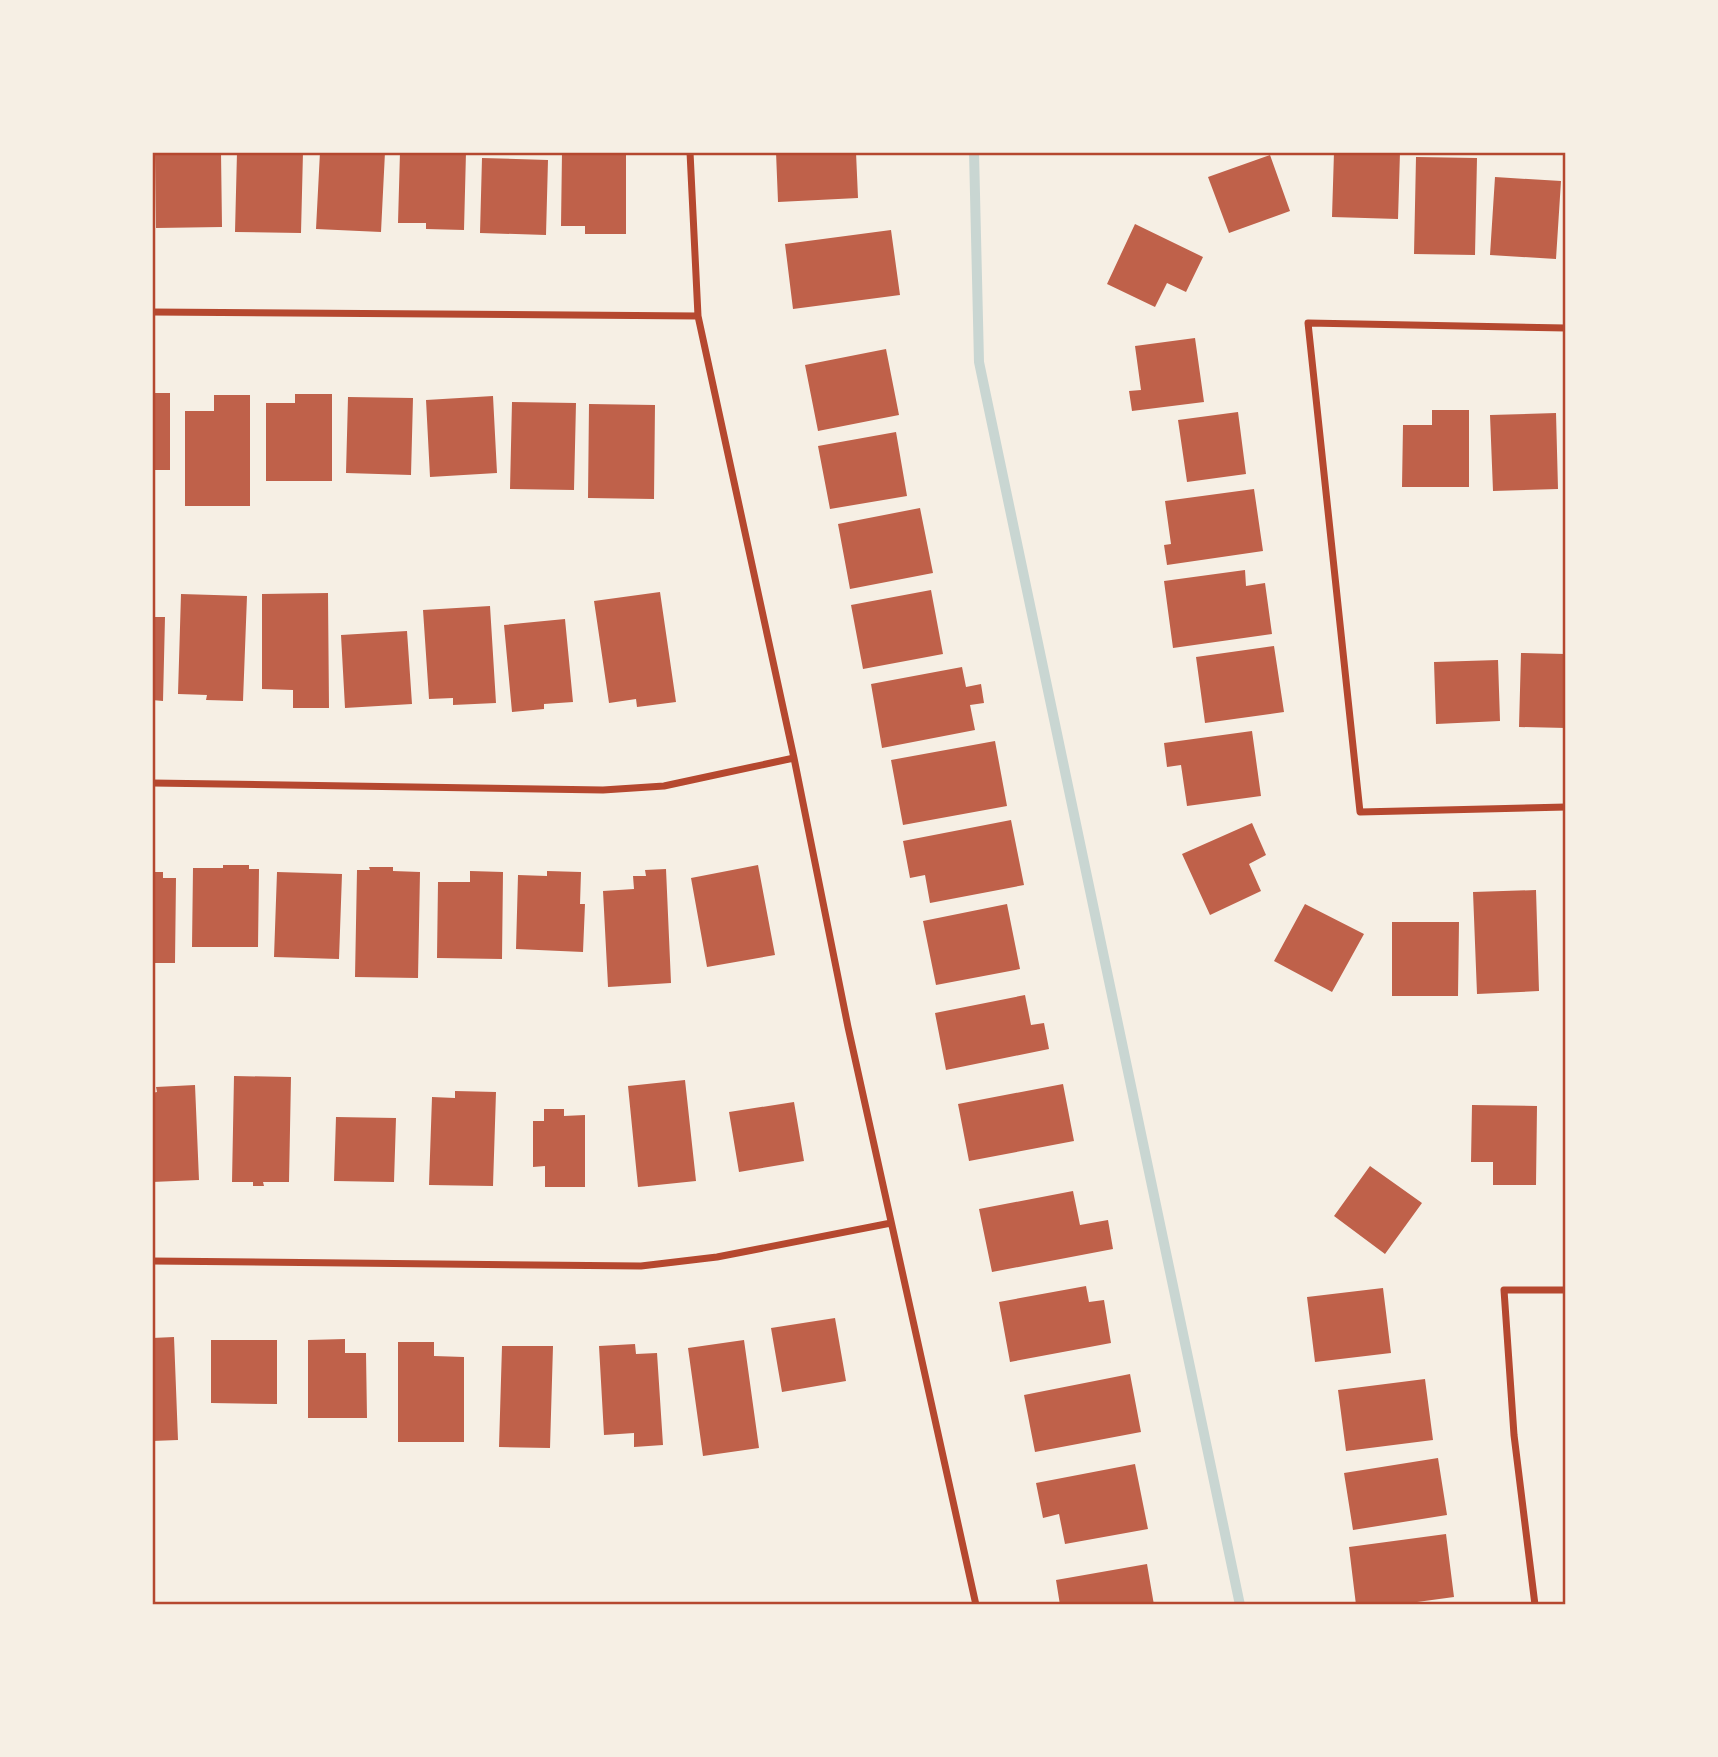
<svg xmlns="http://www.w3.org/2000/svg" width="1718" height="1757" font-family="'Archivo Narrow',sans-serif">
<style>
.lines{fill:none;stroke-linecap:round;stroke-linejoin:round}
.stream{stroke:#c9d6d2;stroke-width:10}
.building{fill:#bf614a}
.minor{stroke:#b5482f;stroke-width:7}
.neatline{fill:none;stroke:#b5482f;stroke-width:2.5}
</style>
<rect width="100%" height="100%" fill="#f6efe4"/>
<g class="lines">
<path class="stream" d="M 974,152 L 979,362 L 1240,1605"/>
</g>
<path class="building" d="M 155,152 L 221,152 L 222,227 L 156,228 Z
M 237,152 L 303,152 L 301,233 L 235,232 Z
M 320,152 L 385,152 L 381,232 L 316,229 Z
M 400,152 L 466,152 L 464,230 L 426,229 L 426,223 L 398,223 Z
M 562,152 L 626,152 L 626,234 L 585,234 L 585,226 L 561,226 Z
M 776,152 L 856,152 L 858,198 L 778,202 Z
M 1334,152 L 1400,152 L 1398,219 L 1332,217 Z
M 1270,155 L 1290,211 L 1229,233 L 1208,177 Z
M 1416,157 L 1477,158 L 1475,255 L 1414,254 Z
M 482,158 L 548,160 L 546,235 L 480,233 Z
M 1495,177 L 1561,181 L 1556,259 L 1490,255 Z
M 1135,224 L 1203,257 L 1186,292 L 1167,283 L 1155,307 L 1107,284 Z
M 891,230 L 900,295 L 793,309 L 785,244 Z
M 1195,338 L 1204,402 L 1132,411 L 1129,391 L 1141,390 L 1135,346 Z
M 886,349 L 899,415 L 818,431 L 805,365 Z
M 152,393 L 170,393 L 170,470 L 152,470 Z
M 295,394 L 332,394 L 332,481 L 266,481 L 266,403 L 295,403 Z
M 214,395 L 250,395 L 250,506 L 185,506 L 185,411 L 214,411 Z
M 493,396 L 497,473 L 430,477 L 426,400 Z
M 348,397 L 413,398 L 411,475 L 346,473 Z
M 512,402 L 576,403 L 574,490 L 510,489 Z
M 589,404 L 655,405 L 654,499 L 588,498 Z
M 1432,410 L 1469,410 L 1469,487 L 1402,487 L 1403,425 L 1432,425 Z
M 1238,412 L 1246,474 L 1187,482 L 1178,420 Z
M 1556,413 L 1558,489 L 1493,491 L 1490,415 Z
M 896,432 L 907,496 L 830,509 L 818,446 Z
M 1254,489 L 1263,551 L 1167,565 L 1164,545 L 1171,544 L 1165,501 Z
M 920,508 L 933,573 L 850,589 L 838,524 Z
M 1245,570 L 1246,586 L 1265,583 L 1272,634 L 1173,648 L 1164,581 Z
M 931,590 L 943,654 L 863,669 L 851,605 Z
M 660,592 L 676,702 L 637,707 L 636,699 L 609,703 L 594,601 Z
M 328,593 L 329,708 L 293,708 L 293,690 L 262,689 L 262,594 Z
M 181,594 L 247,596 L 243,701 L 206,700 L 207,695 L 178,694 Z
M 490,606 L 496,703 L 453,705 L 453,698 L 429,699 L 423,610 Z
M 152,617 L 165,617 L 163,701 L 152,700 Z
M 565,619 L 573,702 L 544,704 L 544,709 L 512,712 L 504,625 Z
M 407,631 L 412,704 L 345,708 L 341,635 Z
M 1274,646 L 1284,712 L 1205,723 L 1196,657 Z
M 1521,653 L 1566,654 L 1566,728 L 1519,727 Z
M 1498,660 L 1500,721 L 1436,724 L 1434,662 Z
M 962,667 L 966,687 L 981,684 L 984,703 L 970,705 L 975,730 L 882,748 L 871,684 Z
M 1252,731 L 1261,796 L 1187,806 L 1181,765 L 1167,767 L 1164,743 Z
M 995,741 L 1007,806 L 903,825 L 891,760 Z
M 1011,820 L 1024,885 L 930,903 L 925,875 L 910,878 L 903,841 Z
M 1252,823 L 1266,855 L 1249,864 L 1261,891 L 1210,915 L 1182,854 Z
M 223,865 L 249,865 L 249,869 L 259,869 L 258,947 L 192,947 L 193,868 L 223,868 Z
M 758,865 L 775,955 L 707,967 L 691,878 Z
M 369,867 L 393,867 L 393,871 L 420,872 L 418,978 L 355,977 L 357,870 L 370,870 Z
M 666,869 L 671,983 L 608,987 L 603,891 L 634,889 L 633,876 L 646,876 L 645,870 Z
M 470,871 L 503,872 L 502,959 L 437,958 L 438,882 L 470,882 Z
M 547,871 L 581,872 L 580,904 L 585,904 L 583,952 L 516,949 L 518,875 L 547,876 Z
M 152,872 L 163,872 L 163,878 L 176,878 L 175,963 L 152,963 Z
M 277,872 L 342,874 L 339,959 L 274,957 Z
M 1536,890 L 1539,991 L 1477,994 L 1473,892 Z
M 1007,904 L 1020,969 L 936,985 L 923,921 Z
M 1305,904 L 1364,934 L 1332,992 L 1274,961 Z
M 1392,922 L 1459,922 L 1458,996 L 1392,996 Z
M 1025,995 L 1031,1025 L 1044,1023 L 1049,1049 L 946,1070 L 935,1013 Z
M 234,1076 L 291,1077 L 289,1182 L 263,1182 L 264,1186 L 253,1186 L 253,1182 L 232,1182 Z
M 685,1080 L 696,1181 L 638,1187 L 628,1086 Z
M 1063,1084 L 1074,1141 L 969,1161 L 958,1104 Z
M 195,1085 L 199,1180 L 152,1182 L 152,1093 L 157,1092 L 156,1087 Z
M 455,1091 L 496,1092 L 493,1186 L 429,1185 L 432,1097 L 455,1098 Z
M 794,1102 L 804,1161 L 739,1172 L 729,1112 Z
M 1472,1105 L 1537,1106 L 1536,1185 L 1493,1185 L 1493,1162 L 1471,1162 Z
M 544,1109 L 564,1109 L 564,1116 L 585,1115 L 585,1187 L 545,1187 L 545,1166 L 533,1167 L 533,1121 L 544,1121 Z
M 336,1117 L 396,1118 L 394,1182 L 334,1181 Z
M 1370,1166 L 1422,1203 L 1385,1254 L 1334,1216 Z
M 1073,1191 L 1080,1225 L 1108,1220 L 1113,1249 L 992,1272 L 979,1209 Z
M 1086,1286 L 1089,1302 L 1104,1300 L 1111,1343 L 1010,1362 L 999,1302 Z
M 1383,1288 L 1391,1353 L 1315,1362 L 1307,1297 Z
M 835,1318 L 846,1381 L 782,1392 L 771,1328 Z
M 174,1337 L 178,1440 L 152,1441 L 152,1338 Z
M 345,1339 L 345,1353 L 366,1353 L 367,1418 L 308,1418 L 308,1340 Z
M 211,1340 L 277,1340 L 277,1404 L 211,1403 Z
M 744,1340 L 759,1448 L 703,1456 L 688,1348 Z
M 398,1342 L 434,1342 L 434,1356 L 464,1357 L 464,1442 L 398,1442 Z
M 635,1344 L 636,1354 L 657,1353 L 663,1445 L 634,1447 L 634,1433 L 604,1435 L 599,1346 Z
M 502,1346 L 553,1346 L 550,1448 L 499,1447 Z
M 1130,1374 L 1141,1432 L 1035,1452 L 1024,1395 Z
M 1425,1379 L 1433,1440 L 1346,1451 L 1338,1390 Z
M 1438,1458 L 1447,1515 L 1353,1530 L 1344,1473 Z
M 1135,1464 L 1148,1529 L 1065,1544 L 1059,1514 L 1043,1518 L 1036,1483 Z
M 1446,1534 L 1454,1597 L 1395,1605 L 1356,1605 L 1349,1547 Z
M 1147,1564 L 1154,1605 L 1060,1605 L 1056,1580 Z"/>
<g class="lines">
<path class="minor" d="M 690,152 L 698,316 L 794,758 L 848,1027 L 976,1605
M 152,312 L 698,316
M 1566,328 L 1308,323 L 1360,812 L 1566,807
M 152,783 L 603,790 L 664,786 L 794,758
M 152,1261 L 641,1266 L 717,1257 L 891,1223
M 1535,1605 L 1514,1435 L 1504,1290 L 1566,1290"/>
</g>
<rect width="1718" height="1757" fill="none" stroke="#f6efe4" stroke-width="308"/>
<rect x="154" y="154" width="1410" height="1449" class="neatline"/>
</svg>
